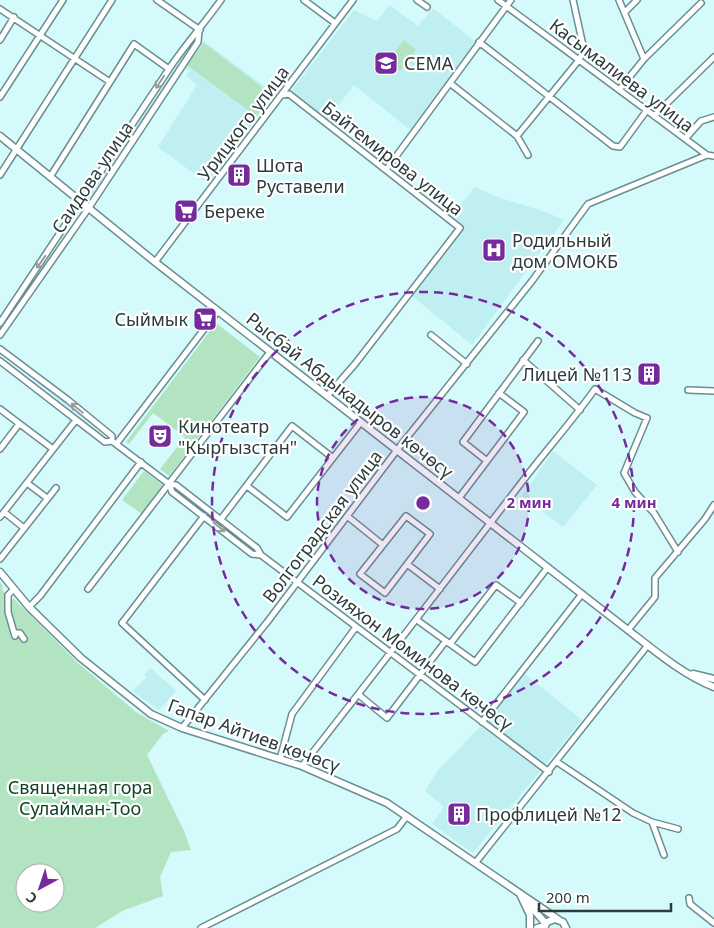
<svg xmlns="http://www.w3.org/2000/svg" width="714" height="928" font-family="'Noto Sans',sans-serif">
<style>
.built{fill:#bfeff1}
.green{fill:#b2e4c1;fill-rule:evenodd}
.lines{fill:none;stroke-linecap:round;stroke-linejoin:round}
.stream{stroke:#badaf6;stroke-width:1}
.minor-casing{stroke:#6b8e90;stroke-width:8}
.major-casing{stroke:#6b8e90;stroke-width:9}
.minor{stroke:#fff;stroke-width:5}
.major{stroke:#fff;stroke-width:6}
.oneway{stroke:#969d9e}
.ring{fill:none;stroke:#762b9d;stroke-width:2.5;stroke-dasharray:9 6}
.labels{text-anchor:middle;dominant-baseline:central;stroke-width:4.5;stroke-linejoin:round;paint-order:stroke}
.poi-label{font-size:18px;fill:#2c3b3c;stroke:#fff;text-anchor:start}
.street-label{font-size:18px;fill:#2c3b3c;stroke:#fff}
.park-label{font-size:18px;fill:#114025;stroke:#fff}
.centre{fill:#762b9d;stroke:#fff;stroke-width:2.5}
.ring-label{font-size:15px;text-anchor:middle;font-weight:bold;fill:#762b9d;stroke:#fff;stroke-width:4.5;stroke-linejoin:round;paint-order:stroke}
</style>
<rect width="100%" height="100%" fill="#d4fafc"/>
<path class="built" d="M 390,5 L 418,26 L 433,8 L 476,42 L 410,130 L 354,85 L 325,123 L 289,94 L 354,10 L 376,21 Z
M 202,40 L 275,94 L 207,183 L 158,147 L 197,85 L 187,76 L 189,71 L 183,66 Z
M 475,187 L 497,197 L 546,212 L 564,220 L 472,345 L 412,296 L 464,227 L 452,216 Z
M 553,451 L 597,485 L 563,527 L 522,496 Z
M 151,668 L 176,691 L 159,710 L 132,691 L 146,678 L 144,675 Z
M 525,674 L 582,720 L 473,853 L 432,824 L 444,807 L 425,791 L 438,770 L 491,716 Z"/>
<path class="green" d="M 404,40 L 416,50 L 400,71 L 388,60 Z
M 204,43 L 272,95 L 256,116 L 187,65 Z
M 216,323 L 260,357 L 169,476 L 160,469 L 185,437 L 153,413 L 129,444 L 126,442 Z
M 144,471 L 164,486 L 142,514 L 122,500 Z
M 0,582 L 2,585 L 3,591 L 12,601 L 13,598 L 79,664 L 136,712 L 169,731 L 163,734 L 147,755 L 184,831 L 191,850 L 171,852 L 160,877 L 163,896 L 122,911 L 95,928 L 0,928 ZM 25,873 L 55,873 L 55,903 L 25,903 Z"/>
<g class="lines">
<path class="stream" d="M 88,200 L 194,41
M 0,328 L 81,214
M 0,353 L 108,437"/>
<g class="minor-casing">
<path id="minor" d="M 157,0 L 200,30
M 304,0 L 335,23
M 417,0 L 427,7
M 498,0 L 707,155 L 714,156
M 619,0 L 644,59
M 0,9 L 110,82
M 625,12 L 637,0
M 0,40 L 14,17
M 479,42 L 613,146 L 620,147 L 647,110
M 451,84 L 517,136 L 528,155
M 619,90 L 644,59 L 701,3
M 282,95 L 289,94 L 460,228 L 355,364 L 327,396
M 0,97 L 63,0
M 654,116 L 714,57
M 517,136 L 579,60 L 584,50 L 573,0
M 685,139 L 701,121 L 714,117
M 386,170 L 511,0
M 0,175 L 112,0
M 50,177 L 134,44 L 169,69
M 155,262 L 353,0
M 0,323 L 169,69 C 185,45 204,24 221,0
M 0,335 L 88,209 L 198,42 L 199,30
M 431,335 L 467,364
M 0,349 L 68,400 L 112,436 L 112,441 L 169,484 L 172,492 L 252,554 L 261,555
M 523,360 L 580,410
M 0,361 L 105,442 L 112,441
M 688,390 L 714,391
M 0,409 L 53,449
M 117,443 L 218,311
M 0,449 L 19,424
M 487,461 L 463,442 L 538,341
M 27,483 L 47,498
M 169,484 L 176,485 L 257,548 L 261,555 L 549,772
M 247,486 L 287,517 L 361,422
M 459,498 L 524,412 L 499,393
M 4,512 L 24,528
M 204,516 L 122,623 L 205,700
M 347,516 L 383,545
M 406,516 L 430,534 L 385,593 L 360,574 Z
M 0,517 L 76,420
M 221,519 L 292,426 L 333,458
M 0,559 L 56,488
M 407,564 L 440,589
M 14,589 L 8,595 L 8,612 L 15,636
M 88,589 L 270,352
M 29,607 L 40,596 L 141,462
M 417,620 L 475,662 L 548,567
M 628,630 L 655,597 L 655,578 L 705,519 L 714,505
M 15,633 L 20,633 L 24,639
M 450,644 L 496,585 L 521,603
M 359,695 L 387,718 L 445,642
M 482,722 L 582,594
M 182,728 L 268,621 L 397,450 L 532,281 L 588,204 L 707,155
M 280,759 L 292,714 L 356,627
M 557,762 L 633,813 L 652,822 L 664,855
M 302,766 C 377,671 451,574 525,478 C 548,448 573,420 595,389 L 635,413 L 647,418 L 624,473 L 635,492 L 654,513 L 678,552
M 652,822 L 678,829
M 476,862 L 648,645
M 689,898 L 690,904 L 714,923
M 201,928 L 397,829 L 407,816"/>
</g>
<g class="major-casing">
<path id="major" d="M 0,136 L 155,262 L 628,630 C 655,651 682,674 714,687
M 0,572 L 29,607 L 81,658 L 151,714 L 182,728 L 302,766 L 387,803 L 559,920
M 693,674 L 714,679
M 521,896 L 530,915 L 530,928
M 527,902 L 546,924
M 537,928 L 545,926
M 544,928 L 547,922 L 555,919 L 563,922 L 566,928"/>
</g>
<use href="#minor" class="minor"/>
<use href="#major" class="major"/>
</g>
<defs><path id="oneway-shaft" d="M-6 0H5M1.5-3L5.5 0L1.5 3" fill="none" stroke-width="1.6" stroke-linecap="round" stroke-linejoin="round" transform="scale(1.25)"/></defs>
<g class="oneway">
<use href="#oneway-shaft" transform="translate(160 82) rotate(123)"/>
<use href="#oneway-shaft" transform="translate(41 262) rotate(125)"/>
<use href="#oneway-shaft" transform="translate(77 408) rotate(-141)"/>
<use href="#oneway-shaft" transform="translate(219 527) rotate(39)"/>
</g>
<circle cx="423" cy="503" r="106" fill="#762b9d" fill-opacity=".12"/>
<g class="ring">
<circle cx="423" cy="503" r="106"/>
<circle cx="423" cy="503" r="211"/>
</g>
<defs>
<g id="school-square" transform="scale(1.25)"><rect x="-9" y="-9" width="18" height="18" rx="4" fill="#762b9d" stroke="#fff"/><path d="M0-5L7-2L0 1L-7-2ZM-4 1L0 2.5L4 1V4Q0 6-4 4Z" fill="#fff"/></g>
<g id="building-square" transform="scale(1.25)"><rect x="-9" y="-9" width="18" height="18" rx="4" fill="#762b9d" stroke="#fff"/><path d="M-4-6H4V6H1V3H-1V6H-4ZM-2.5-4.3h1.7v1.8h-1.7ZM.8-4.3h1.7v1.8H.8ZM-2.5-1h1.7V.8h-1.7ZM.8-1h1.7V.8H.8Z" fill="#fff"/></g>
<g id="supermarket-square" transform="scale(1.25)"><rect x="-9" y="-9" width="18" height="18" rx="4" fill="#762b9d" stroke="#fff"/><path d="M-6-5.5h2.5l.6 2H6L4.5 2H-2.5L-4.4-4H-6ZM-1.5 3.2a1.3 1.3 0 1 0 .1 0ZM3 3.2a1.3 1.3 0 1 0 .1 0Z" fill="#fff"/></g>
<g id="hospital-square" transform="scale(1.25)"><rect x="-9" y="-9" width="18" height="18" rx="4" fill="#762b9d" stroke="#fff"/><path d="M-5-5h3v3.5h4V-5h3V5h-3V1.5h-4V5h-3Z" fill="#fff"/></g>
<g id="theatre-square" transform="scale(1.25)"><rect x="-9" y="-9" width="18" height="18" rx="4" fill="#762b9d" stroke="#fff"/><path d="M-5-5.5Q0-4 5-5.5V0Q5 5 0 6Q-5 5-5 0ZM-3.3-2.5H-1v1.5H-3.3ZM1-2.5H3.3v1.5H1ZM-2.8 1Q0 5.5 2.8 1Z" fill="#fff"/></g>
</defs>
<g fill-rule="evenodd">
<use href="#school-square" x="386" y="63"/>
<use href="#building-square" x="239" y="175"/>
<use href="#supermarket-square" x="186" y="211"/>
<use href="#hospital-square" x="494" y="250"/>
<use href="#supermarket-square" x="205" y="319"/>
<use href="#building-square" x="649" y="374"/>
<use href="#theatre-square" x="160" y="436"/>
<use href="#building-square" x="459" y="814"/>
</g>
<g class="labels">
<g class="poi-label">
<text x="404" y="63">СЕМА</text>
<text x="256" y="165">Шота<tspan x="256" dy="21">Руставели</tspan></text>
<text x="204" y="211">Береке</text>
<text x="512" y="240">Родильный<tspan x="512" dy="21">дом ОМОКБ</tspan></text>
<text x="188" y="319" text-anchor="end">Сыймык</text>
<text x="632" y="374" text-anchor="end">Лицей №113</text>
<text x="178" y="426">Кинотеатр<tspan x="178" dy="21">"Кыргызстан"</tspan></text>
<text x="476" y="814">Профлицей №12</text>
</g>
<g class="street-label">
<text transform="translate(622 75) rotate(37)">Касымалиева улица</text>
<text transform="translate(243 123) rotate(-53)">Урицкого улица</text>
<text transform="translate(393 158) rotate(38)">Байтемирова улица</text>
<text transform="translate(92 177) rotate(-56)">Саидова улица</text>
<text transform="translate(350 395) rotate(38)">Рысбай Абдыкадыров көчөсү</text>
<text transform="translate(322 526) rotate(-53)">Волгоградская улица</text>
<text transform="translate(413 652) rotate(37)">Розияхон Моминова көчөсү</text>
<text transform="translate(254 735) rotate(20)">Гапар Айтиев көчөсү</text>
</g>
<g class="park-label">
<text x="80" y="787">Священная гора<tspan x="80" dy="21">Сулайман-Тоо</tspan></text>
</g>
</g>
<circle cx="423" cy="503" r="8" class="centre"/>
<g class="ring-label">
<text x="529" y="508">2 мин</text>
<text x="634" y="508">4 мин</text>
</g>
<g transform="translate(40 888) rotate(220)"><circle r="24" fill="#ffffff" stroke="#abb1b1"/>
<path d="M0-4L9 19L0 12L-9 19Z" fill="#762b9d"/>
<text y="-8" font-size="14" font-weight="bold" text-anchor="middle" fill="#2c3b3c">С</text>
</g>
<path d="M539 903v8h132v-8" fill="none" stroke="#2c3b3c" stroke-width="2.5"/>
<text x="546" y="903" font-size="15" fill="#2c3b3c" stroke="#ffffff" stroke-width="4" paint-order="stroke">200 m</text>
</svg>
